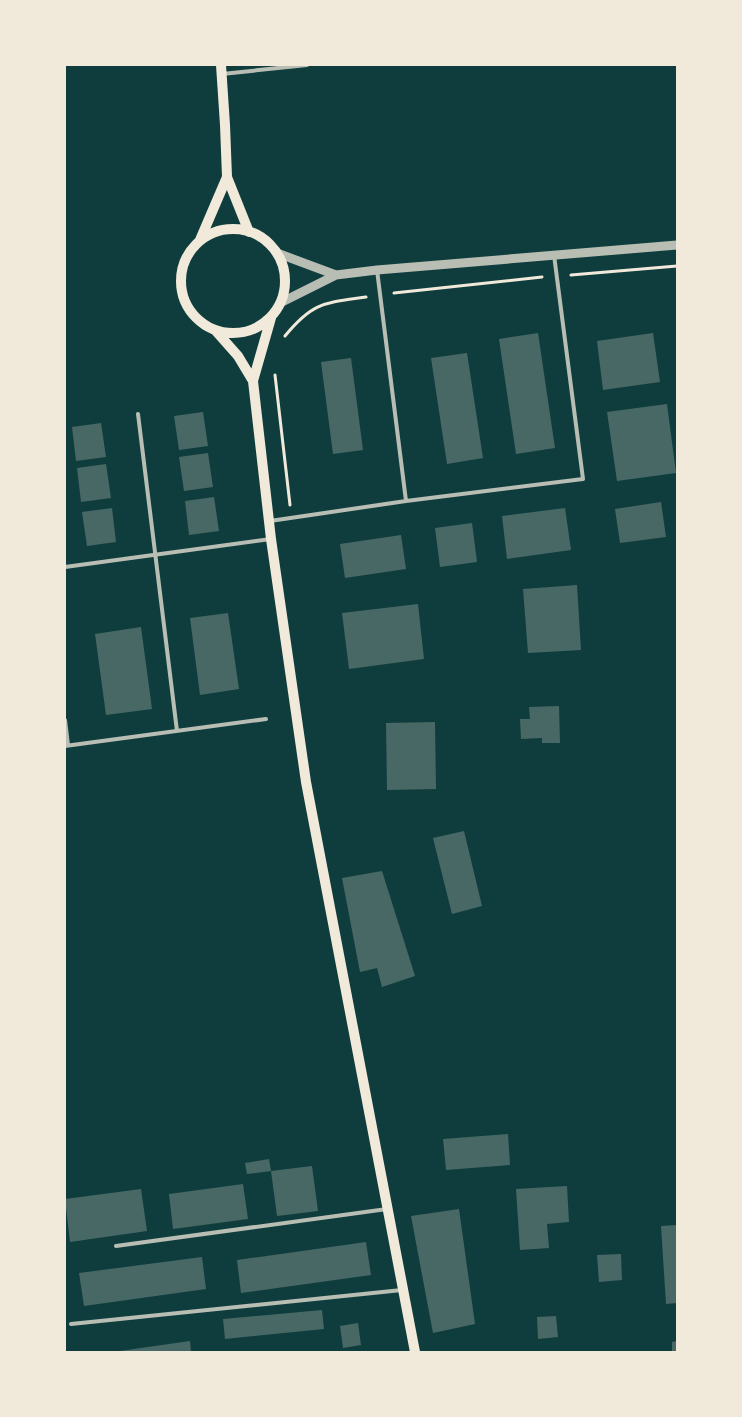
<svg xmlns="http://www.w3.org/2000/svg" width="742" height="1417" font-family="Bitter,serif">
<style>
.building{fill:#486865}
.lines{fill:none;stroke-linecap:round;stroke-linejoin:round}
.path{stroke:#f1e9da;stroke-width:3}
.service{stroke:#b8beb3;stroke-width:4}
.tertiary{stroke:#b8beb3;stroke-width:9}
.secondary{stroke:#f1e9da;stroke-width:10}
</style>
<rect width="100%" height="100%" fill="#0f3d3e"/>
<path class="building" d="M 538,333 L 555,448 L 516,454 L 499,339 Z
M 653,333 L 660,382 L 603,390 L 597,341 Z
M 467,353 L 483,458 L 447,464 L 431,358 Z
M 351,358 L 363,450 L 333,454 L 321,362 Z
M 667,404 L 676,473 L 617,481 L 607,412 Z
M 203,412 L 208,446 L 179,450 L 174,416 Z
M 101,423 L 106,457 L 76,461 L 72,427 Z
M 208,453 L 213,487 L 184,491 L 179,457 Z
M 106,464 L 111,498 L 81,502 L 77,468 Z
M 214,497 L 219,531 L 189,535 L 185,501 Z
M 661,502 L 666,537 L 620,543 L 615,509 Z
M 112,508 L 116,542 L 87,546 L 82,512 Z
M 565,508 L 571,550 L 507,559 L 502,516 Z
M 472,523 L 477,562 L 440,567 L 435,528 Z
M 401,535 L 406,569 L 345,578 L 340,544 Z
M 577,585 L 581,650 L 528,653 L 523,589 Z
M 418,604 L 424,659 L 349,669 L 342,613 Z
M 228,613 L 239,689 L 200,695 L 190,618 Z
M 141,627 L 152,709 L 106,715 L 95,634 Z
M 559,706 L 560,743 L 542,743 L 542,738 L 521,739 L 520,719 L 530,719 L 529,707 Z
M 435,722 L 436,789 L 387,790 L 386,723 Z
M 464,831 L 482,906 L 452,914 L 433,838 Z
M 382,871 L 415,976 L 382,987 L 377,968 L 360,972 L 342,878 Z
M 508,1134 L 510,1165 L 446,1170 L 443,1139 Z
M 269,1159 L 271,1171 L 247,1174 L 245,1163 Z
M 312,1166 L 318,1211 L 277,1216 L 271,1171 Z
M 243,1184 L 248,1219 L 173,1229 L 169,1194 Z
M 567,1186 L 569,1222 L 547,1224 L 549,1248 L 520,1250 L 516,1189 Z
M 141,1189 L 147,1231 L 70,1242 L 65,1199 Z
M 459,1209 L 475,1324 L 433,1333 L 411,1216 Z
M 677,1225 L 677,1303 L 666,1304 L 661,1226 Z
M 366,1242 L 371,1275 L 241,1293 L 237,1260 Z
M 621,1254 L 622,1280 L 599,1282 L 597,1255 Z
M 202,1257 L 206,1289 L 84,1306 L 79,1273 Z
M 322,1310 L 324,1329 L 225,1339 L 223,1319 Z
M 556,1316 L 558,1337 L 538,1339 L 537,1317 Z
M 358,1323 L 361,1345 L 343,1348 L 340,1326 Z
M 190,1341 L 191,1352 L 120,1352 L 120,1351 Z
M 677,1341 L 677,1352 L 672,1352 L 672,1342 Z"/>
<g class="lines">
<path class="path" d="M 571,275 L 677,266
M 394,293 L 542,277
M 285,336 C 313,302 324,303 366,297
M 275,375 L 290,505"/>
<path class="service" d="M 222,74 L 307,65
M 377,270 L 406,501
M 138,414 L 177,731
M 270,521 L 406,501 L 583,479 L 554,255
M 65,567 L 271,539
M 65,720 L 68,745
M 65,746 L 266,719
M 116,1246 L 387,1209
M 71,1324 L 402,1290"/>
<path class="tertiary" d="M 277,253 L 336,275
M 282,302 L 336,275 L 377,270 L 677,245"/>
<path class="secondary" d="M 221,65 L 225,125 L 227,177 L 249,232
M181 281a52 52 0 1 1 104 0a52 52 0 1 1-104 0Z
M 200,240 L 227,177
M 215,330 L 238,356 L 253,381 L 271,539 L 306,782 L 415,1352
M 253,381 L 271,318"/>
</g>
<rect width="742" height="1417" fill="none" stroke="#f1e9da" stroke-width="132"/>
</svg>
